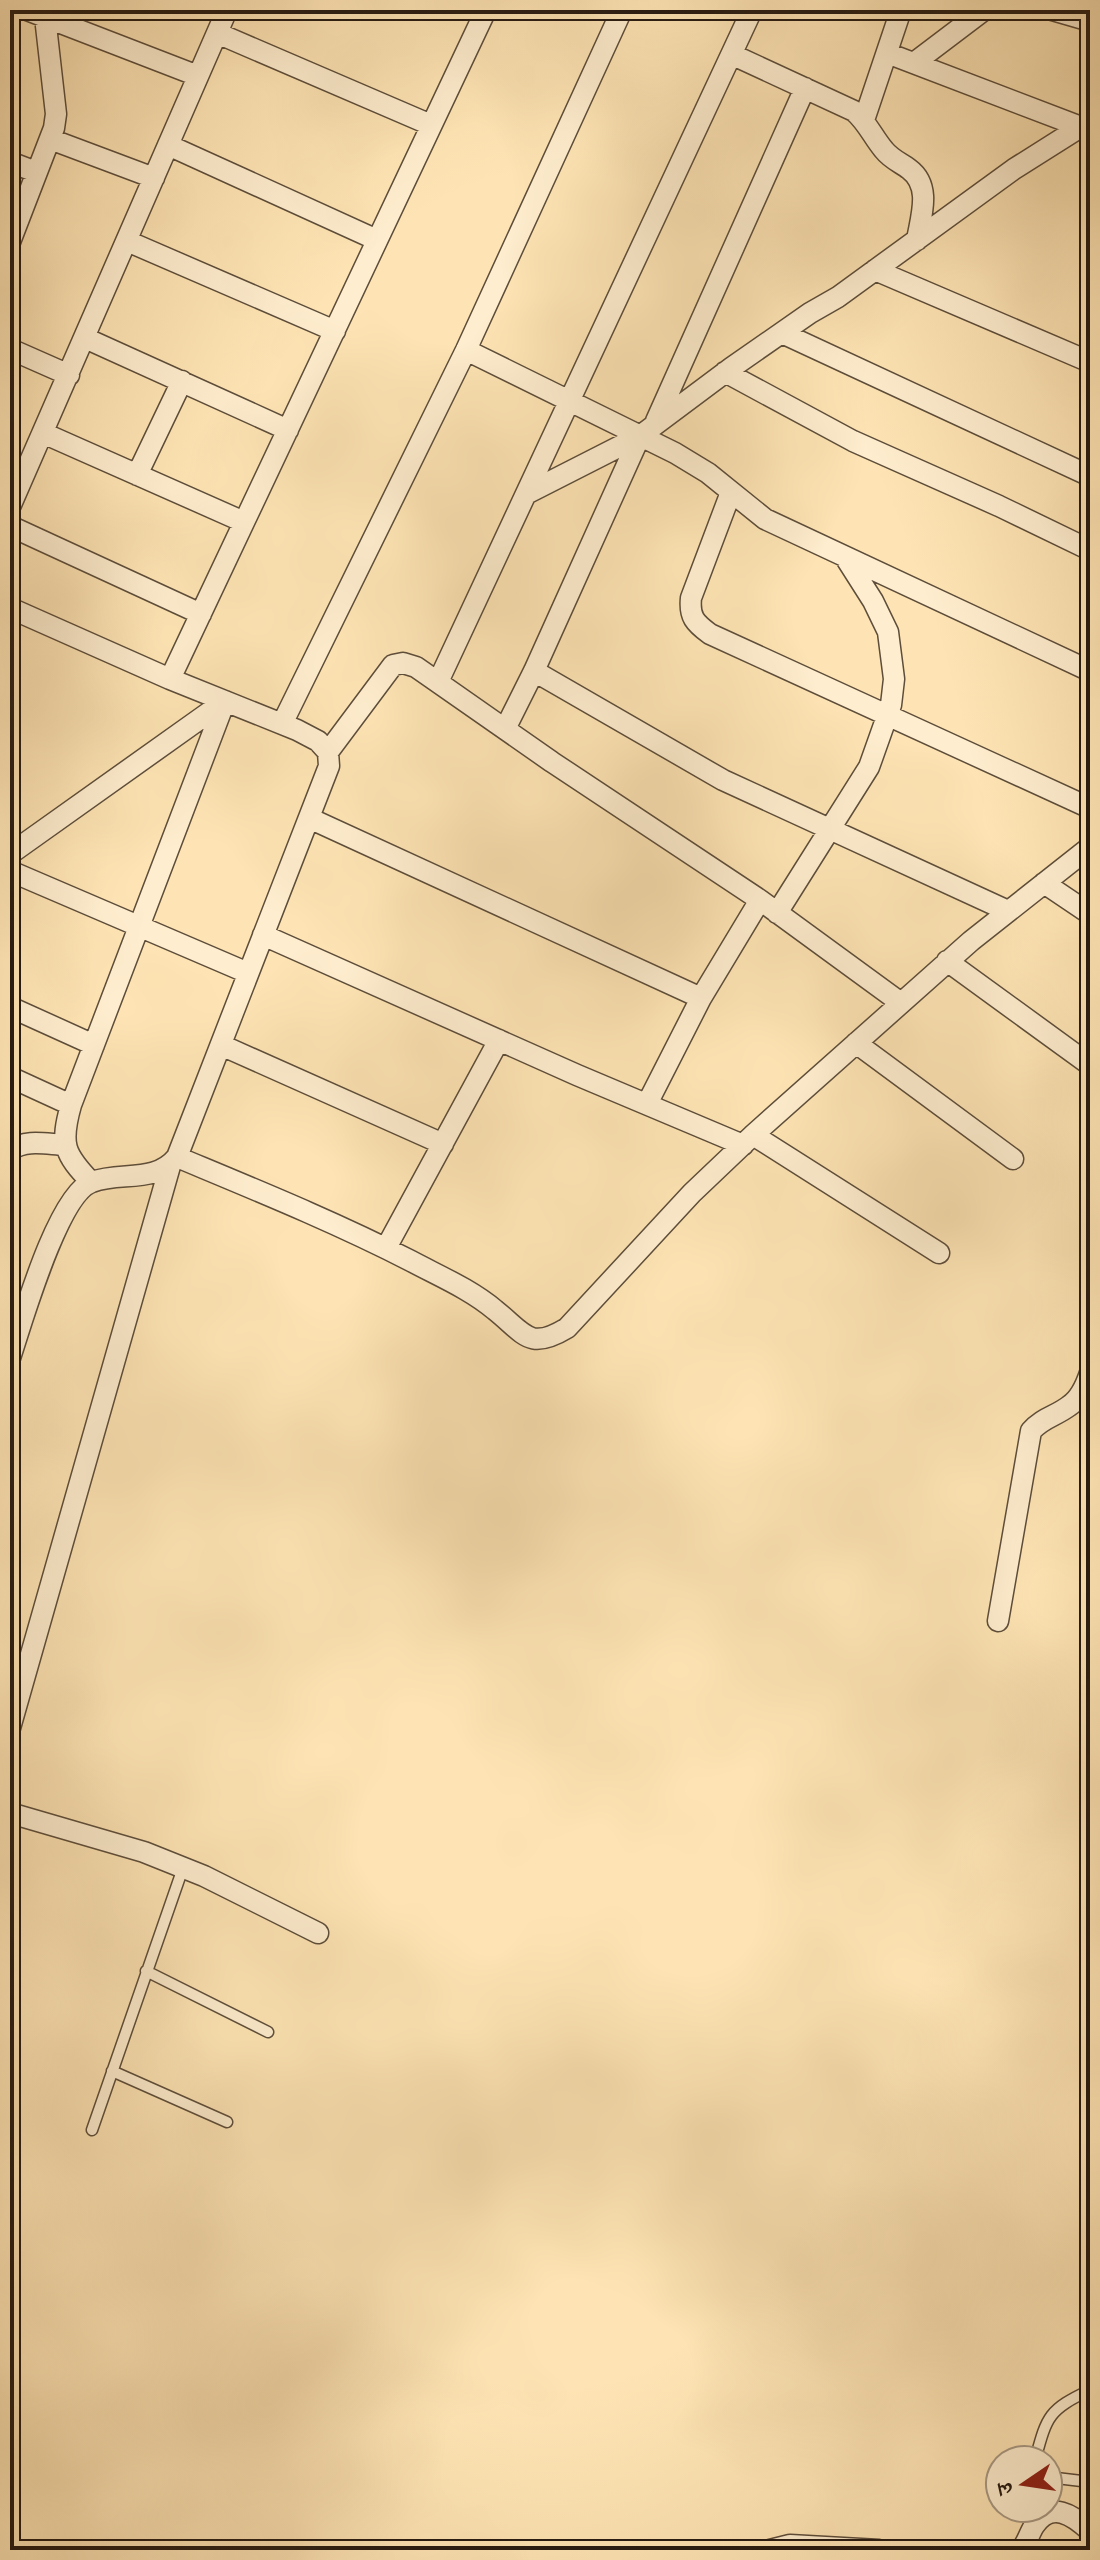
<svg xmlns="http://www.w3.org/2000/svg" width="1100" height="2560" font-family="Cardo,'Noto Serif Devanagari',serif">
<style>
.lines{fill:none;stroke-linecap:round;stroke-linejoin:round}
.service-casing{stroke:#5d4d3a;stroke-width:13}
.minor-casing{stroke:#5d4d3a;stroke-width:23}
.service{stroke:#feedce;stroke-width:10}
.minor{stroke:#feedce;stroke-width:20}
</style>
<rect width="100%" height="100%" fill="#fee4b4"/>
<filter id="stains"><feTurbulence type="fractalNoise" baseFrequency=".0025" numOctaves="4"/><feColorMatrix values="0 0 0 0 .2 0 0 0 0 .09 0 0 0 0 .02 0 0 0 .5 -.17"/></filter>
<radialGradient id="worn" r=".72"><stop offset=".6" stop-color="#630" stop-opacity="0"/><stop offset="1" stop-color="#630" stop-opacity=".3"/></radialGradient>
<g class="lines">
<g class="service-casing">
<path id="service" d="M 146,1971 L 268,2032
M 112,2071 L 227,2122
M 92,2130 L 183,1868
M 1035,2460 C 1047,2416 1048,2410 1090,2390
M 1048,2477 L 1090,2482"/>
</g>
<g class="minor-casing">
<path id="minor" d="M 27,10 L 198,76
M 1052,10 L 1090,21
M 217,33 L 431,125
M 887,53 L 1081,127
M 733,55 L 854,111 C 867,122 873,137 884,150 C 891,159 901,163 909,169 C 932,186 921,216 917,240
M 914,63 L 984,10
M 864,120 L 901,10
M 50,139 L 154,178
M 168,145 L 377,240
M 10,162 L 36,172
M 127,241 L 335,331
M 10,242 L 54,128 L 56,114 L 45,17
M 875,270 L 1090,362
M 782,333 L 1090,476
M 85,338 L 288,430
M 10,349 L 69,375
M 466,350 L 675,453 L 708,473 L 765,519 L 1090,671
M 725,372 L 853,441 L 999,506 L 1090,550
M 656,421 L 805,88
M 43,433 L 244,522
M 137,475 L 182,381
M 731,492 L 691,598 C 689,617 695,623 710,634 L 1090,808
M 526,494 L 640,436 L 731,368 L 810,313 L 838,297 L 1014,169 L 1090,121
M 10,507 L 227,10
M 10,526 L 201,614
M 10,608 L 170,679 L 297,730 L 318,741 L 328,752 L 329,766 L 177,1157 C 155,1184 121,1171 92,1182 C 58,1194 22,1322 10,1358
M 534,671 L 723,780 L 1008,911
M 170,679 L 486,10
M 438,682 L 752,10
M 282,724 L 466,350 L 621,12
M 505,729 L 534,671 L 640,436
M 328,752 L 393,665 L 403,663 L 416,667 L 552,762 L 760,900 L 901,1003
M 309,818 L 701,998
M 10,854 L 225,701
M 10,871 L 248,973
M 1044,883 L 1090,914
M 777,913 L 869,767 L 891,705 L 894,679 L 888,632 L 873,601 L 845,557
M 263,935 L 577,1075 L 743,1145
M 947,961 L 1090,1065
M 10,1007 L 94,1045
M 856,1043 L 1013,1159
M 221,1045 L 443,1144
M 10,1077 L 71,1105
M 647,1104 L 701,998 L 760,900
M 753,1135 L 939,1253
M 10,1150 C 27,1139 45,1144 65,1145
M 177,1157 C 256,1190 335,1222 411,1261 C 439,1276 470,1289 495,1310 C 525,1334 529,1351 567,1328 L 692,1193 L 753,1135 L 971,941 L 1090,847
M 91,1182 C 64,1154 60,1144 71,1105 L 225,701
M 386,1248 L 499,1040
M 998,1621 L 1031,1431 C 1042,1418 1056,1416 1069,1406 C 1080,1399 1086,1385 1090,1373
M 10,1728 L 170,1166
M 10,1813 L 144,1852 L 204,1876 L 318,1933
M 770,2550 L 790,2545 L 879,2550
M 1021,2550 C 1027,2543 1029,2534 1034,2526 C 1051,2500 1073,2515 1090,2531"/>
</g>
<use href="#service" class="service"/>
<use href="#minor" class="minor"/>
</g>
<rect width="1100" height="2560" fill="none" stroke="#fee4b4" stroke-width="40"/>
<rect x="12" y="12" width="1076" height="2536" fill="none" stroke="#271b12" stroke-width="4"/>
<rect x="20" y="20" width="1060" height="2520" fill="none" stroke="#271b12" stroke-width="2"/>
<g transform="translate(1024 2484) rotate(257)"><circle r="38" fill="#feedce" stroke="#a89983" stroke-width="2"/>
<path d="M0-6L14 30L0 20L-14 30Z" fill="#8f2418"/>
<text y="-12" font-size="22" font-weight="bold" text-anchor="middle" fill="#271b12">उ</text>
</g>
<rect width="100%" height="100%" filter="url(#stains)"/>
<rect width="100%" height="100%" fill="url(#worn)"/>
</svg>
